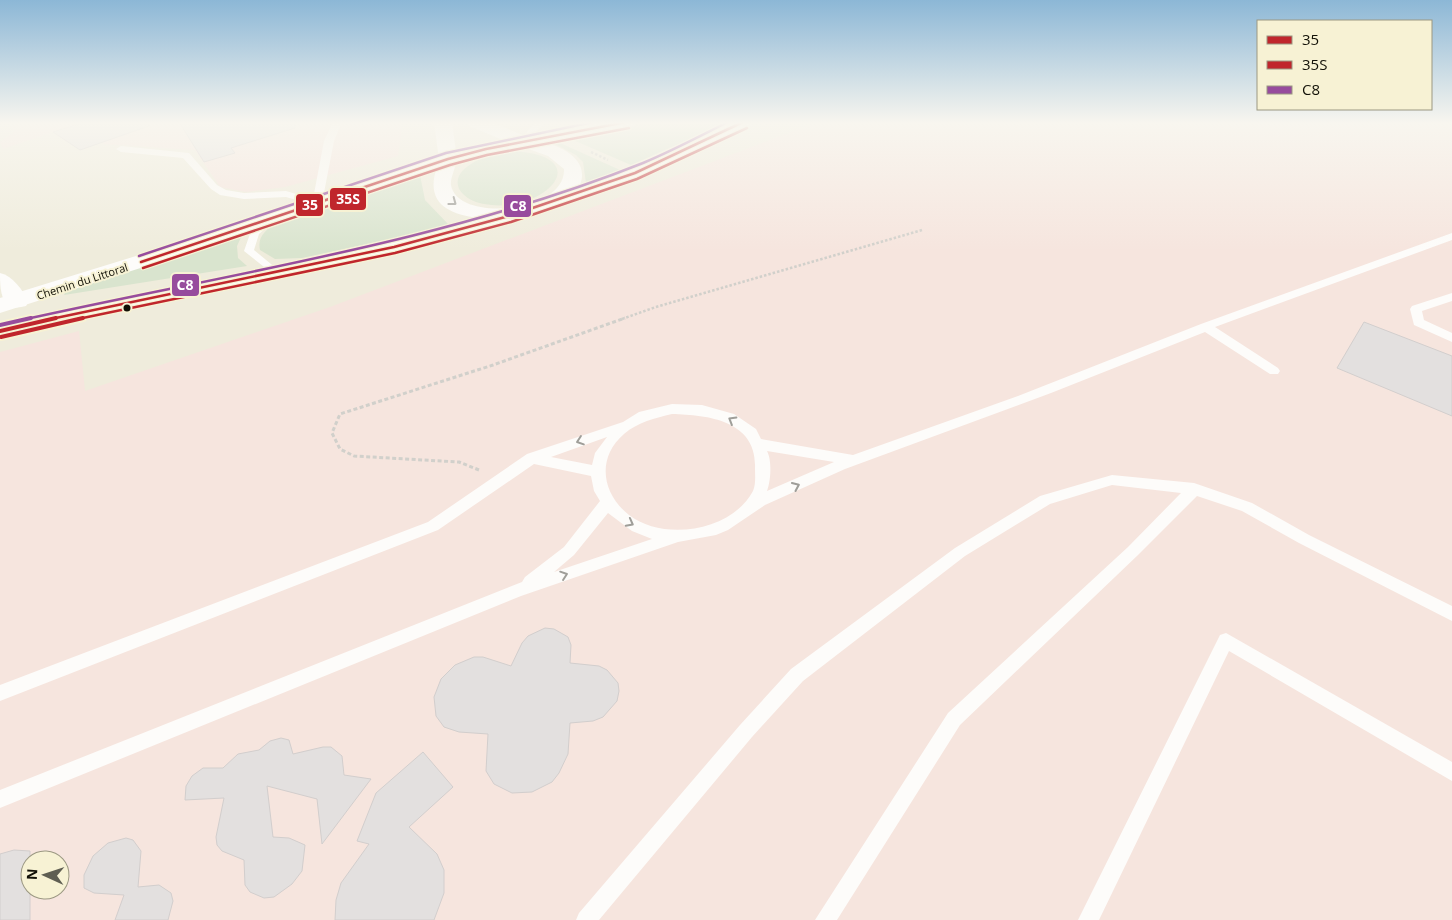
<svg xmlns="http://www.w3.org/2000/svg" width="1452" height="920" font-family="'Open Sans',sans-serif">
<style>
.industrial{fill:#f6e5de;fill-rule:evenodd}
.green{fill:#d9e4ce}
.building{fill:#e3e0df;stroke:#d2cecd}
.lines{fill:none;stroke-linecap:round;stroke-linejoin:round}
.path-far1{stroke:#d1d0cb;stroke-width:2.5;stroke-dasharray:2.5 2;stroke-linecap:butt}
.path{stroke:#d1d0cb;stroke-width:3;stroke-dasharray:4 2.5;stroke-linecap:butt}
.service{fill:#fdfcfa;fill-rule:evenodd}
.minor{fill:#fdfcfa;fill-rule:evenodd}
.tertiary{fill:#fdfcfa;fill-rule:evenodd}
.primary{fill:#fdfcfa;fill-rule:evenodd}
.bus-1-far1-casing{stroke:#f7f2d4;stroke-width:5}
.bus-1-casing{stroke:#f7f2d4;stroke-width:8}
.bus-2-far1-casing{stroke:#f7f2d4;stroke-width:5}
.bus-2-casing{stroke:#f7f2d4;stroke-width:8}
.bus-3-far1-casing{stroke:#f7f2d4;stroke-width:5}
.bus-3-casing{stroke:#f7f2d4;stroke-width:8}
.bus-1-far1{stroke:#c0262c;stroke-width:2.5}
.bus-1{stroke:#c0262c;stroke-width:4}
.bus-2-far1{stroke:#c0262c;stroke-width:2.5}
.bus-2{stroke:#c0262c;stroke-width:4}
.bus-3-far1{stroke:#974c9d;stroke-width:2.5}
.bus-3{stroke:#974c9d;stroke-width:4}
.oneway{stroke:#9f9e99}
.bus-dot{fill:#121107;stroke:#f7f2d4;stroke-width:2}
.labels{text-anchor:middle;dominant-baseline:central;stroke-width:4;stroke-linejoin:round;paint-order:stroke}
.far-street-label{font-size:11px;fill:#121107;stroke:#f7f2d4}
.line-badge{stroke:#f7f2d4;stroke-width:2}
.badge-label{font-size:14px;text-anchor:middle;font-weight:bold;fill:#fff}
</style>
<rect width="100%" height="100%" fill="#efecdc"/>
<path class="industrial" d="M 3,122 L 21,124 L 82,122 L 3,149 L 0,142 L 14,132 L 10,124 Z
M 92,122 L 403,122 L 398,156 L 285,187 L 246,192 L 220,187 L 195,150 L 104,144 Z
M 817,122 L 1452,122 L 1452,920 L 0,920 L 0,352 L 79,331 L 85,391 L 330,307 ZM 30,860 L 60,860 L 60,890 L 30,890 Z"/>
<path class="green" d="M 650,122 L 728,122 L 631,165 L 573,140 Z
M 558,142 L 620,170 L 586,183 L 583,162 L 576,155 L 553,143 Z
M 514,151 C 600,157 542,215 484,204 C 461,200 445,180 471,164 C 484,155 499,153 514,151 Z
M 420,175 L 425,200 L 450,226 L 302,258 L 275,259 L 260,250 C 257,237 266,229 277,223 Z
M 243,233 L 237,246 L 238,258 L 247,266 L 64,295 L 65,293 L 74,289 Z"/>
<path class="building" d="M 85,122 L 148,122 L 149,126 L 80,150 L 53,132 Z
M 179,122 L 295,122 L 295,128 L 231,148 L 235,153 L 204,162 Z
M 1364,322 L 1452,356 L 1452,416 L 1337,368 Z
M 545,628 L 554,629 L 568,637 L 571,645 L 570,663 L 599,666 L 607,670 L 618,683 L 619,691 L 617,701 L 603,717 L 593,721 L 570,723 L 568,754 L 559,773 L 552,782 L 532,792 L 512,793 L 494,784 L 486,771 L 488,734 L 459,732 L 444,727 L 436,716 L 434,697 L 441,679 L 455,665 L 474,657 L 483,657 L 511,666 L 522,643 L 528,636 Z
M 281,738 L 289,740 L 293,754 L 323,747 L 331,747 L 342,756 L 344,775 L 371,779 L 322,844 L 317,799 L 267,786 L 273,837 L 289,838 L 305,845 L 302,871 L 292,884 L 274,897 L 264,898 L 250,892 L 245,885 L 244,860 L 222,851 L 217,845 L 216,837 L 224,798 L 185,800 L 186,786 L 192,776 L 203,768 L 223,768 L 238,754 L 259,750 L 270,741 Z
M 423,752 L 453,787 L 409,827 L 437,854 L 444,870 L 444,893 L 434,920 L 335,920 L 336,900 L 341,883 L 369,844 L 357,841 L 376,793 Z
M 126,838 L 133,840 L 141,851 L 138,887 L 159,885 L 171,893 L 173,901 L 168,920 L 115,920 L 124,895 L 94,893 L 84,888 L 84,875 L 93,856 L 108,843 Z
M 14,850 L 30,851 L 30,920 L 0,920 L 0,854 Z"/>
<g class="lines">
<path class="path-far1" d="M 591,152 L 608,160
M 622,319 L 656,307 L 922,230"/>
<path class="path" d="M 479,470 L 459,462 L 354,456 L 340,449 L 332,433 L 340,414 L 493,365 L 625,318"/>
<path class="service" d="M 333,122 L 342,122 L 334,141 L 322,203 L 317,206 L 286,197 L 244,199 L 220,195 L 211,189 L 183,158 L 121,152 L 116,149 L 121,146 L 189,153 L 217,185 L 226,190 L 244,193 L 286,191 L 313,199 L 324,141 Z
M 535,122 L 544,122 L 527,144 L 521,144 L 519,142 Z
M 269,217 L 274,220 L 259,234 L 254,250 L 277,269 L 279,271 L 273,274 L 244,251 L 251,231 Z
M 1452,233 L 1452,240 L 1215,327 L 1278,368 L 1280,371 L 1278,374 L 1270,374 L 1205,332 L 1051,393 L 845,469 L 765,505 L 728,530 L 716,535 L 678,542 L 521,596 L 0,808 L 0,790 L 522,582 L 525,577 L 564,547 L 600,501 L 594,491 L 591,476 L 534,464 L 438,530 L 0,701 L 0,685 L 428,522 L 527,454 L 623,422 L 639,412 L 672,404 L 702,405 L 734,414 L 756,429 L 761,439 L 853,455 L 1018,396 L 1201,324 ZM 672,414 C 709,415 757,421 755,468 C 755,476 756,484 753,491 C 732,531 664,542 629,515 C 602,494 596,458 624,434 C 638,422 655,418 672,414 ZM 607,437 L 595,453 L 592,465 L 551,457 ZM 767,451 L 834,462 L 767,491 C 771,481 772,460 767,451 ZM 608,513 L 632,531 L 652,539 L 554,572 L 574,555 Z
M 1452,293 L 1452,301 L 1422,311 L 1424,320 L 1452,333 L 1452,342 L 1414,325 L 1410,309 L 1412,306 Z
M 1112,475 L 1194,483 L 1252,503 L 1309,535 L 1452,606 L 1452,621 L 1299,543 L 1242,511 L 1197,496 L 1138,555 L 960,725 L 837,920 L 815,920 L 948,713 L 1128,547 L 1181,493 L 1112,485 L 1050,504 L 965,556 L 803,681 L 752,737 L 599,920 L 576,920 L 579,913 L 740,725 L 791,669 L 955,548 L 1040,496 Z
M 1226,633 L 1452,762 L 1452,781 L 1229,651 L 1099,920 L 1078,920 L 1220,635 Z"/>
<path class="minor" d="M 0,273 C 13,276 22,290 29,301 L 26,306 C 1,313 0,292 0,273 Z"/>
<path class="tertiary" d="M 434,122 L 452,122 L 457,159 L 455,163 L 441,163 L 439,159 Z
M 466,122 L 491,122 L 530,138 L 533,142 L 530,146 L 518,146 L 469,126 Z"/>
<path class="primary" d="M 598,122 L 637,122 L 634,126 L 628,127 L 547,143 C 567,149 589,162 580,185 L 628,169 L 729,122 L 753,122 L 750,126 L 642,177 L 564,204 L 560,207 L 394,253 L 121,310 L 0,339 L 0,323 C 159,287 321,260 478,218 C 448,214 426,203 436,170 L 231,239 L 0,313 L 0,298 L 217,231 L 441,155 L 486,143 ZM 523,147 L 548,156 L 564,169 C 566,213 457,223 451,185 C 450,179 455,169 456,163 Z"/>
<g class="bus-1-far1-casing">
<path id="bus-1-far1" d="M 141,262 L 448,159 L 486,149 L 626,122
M 51,319 L 394,247 L 509,216 L 635,173 L 743,122"/>
</g>
<g class="bus-1-casing">
<path id="bus-1" d="M 0,331 L 56,318"/>
</g>
<g class="bus-2-far1-casing">
<path id="bus-2-far1" d="M 143,268 L 450,165 L 487,155 L 629,128
M 78,319 L 395,253 L 511,222 L 637,179 L 747,128"/>
</g>
<g class="bus-2-casing">
<path id="bus-2" d="M 1,337 L 83,318"/>
</g>
<g class="bus-3-far1-casing">
<path id="bus-3-far1" d="M 139,256 L 446,153 L 593,122
M 26,319 C 233,273 445,242 643,163 C 672,151 700,136 728,122"/>
</g>
<g class="bus-3-casing">
<path id="bus-3" d="M 0,325 L 31,318"/>
</g>
<use href="#bus-1-far1" class="bus-1-far1"/>
<use href="#bus-1" class="bus-1"/>
<use href="#bus-2-far1" class="bus-2-far1"/>
<use href="#bus-2" class="bus-2"/>
<use href="#bus-3-far1" class="bus-3-far1"/>
<use href="#bus-3" class="bus-3"/>
</g>
<defs><path id="oneway-chevron" d="M-2-3.5L2.5 0L-2 3.5" fill="none" stroke-width="1.6" stroke-linecap="round" stroke-linejoin="round" transform="scale(1.25)"/></defs>
<g class="oneway">
<use href="#oneway-chevron" transform="translate(453 202) rotate(37)"/>
<use href="#oneway-chevron" transform="translate(732 420) rotate(-149)"/>
<use href="#oneway-chevron" transform="translate(580 441) rotate(161)"/>
<use href="#oneway-chevron" transform="translate(796 486) rotate(-24)"/>
<use href="#oneway-chevron" transform="translate(630 523) rotate(28)"/>
<use href="#oneway-chevron" transform="translate(564 575) rotate(-19)"/>
</g>
<linearGradient id="sky" x2="0" y2="1"><stop stop-color="#8cb7d6"/><stop offset="0.49" stop-color="#f8f6ef"/><stop offset="1" stop-color="#f8f6ef" stop-opacity="0"/></linearGradient>
<rect width="1452" height="251" fill="url(#sky)"/>
<circle class="bus-dot" cx="127" cy="308" r="4.5"/>
<g class="labels">
<g class="far-street-label">
<text transform="translate(82 281) rotate(-18)">Chemin du Littoral</text>
</g>
</g>
<g class="line-badge">
<rect x="329" y="187" width="38" height="24" rx="5" fill="#c0262c"/>
<rect x="295" y="193" width="29" height="24" rx="5" fill="#c0262c"/>
<rect x="503" y="194" width="29" height="24" rx="5" fill="#974c9d"/>
<rect x="171" y="273" width="29" height="24" rx="5" fill="#974c9d"/>
</g>
<g class="badge-label">
<text x="348" y="204">35S</text>
<text x="310" y="210">35</text>
<text x="518" y="211">C8</text>
<text x="185" y="290">C8</text>
</g>
<rect x="1257" y="20" width="175" height="90" fill="#f7f2d4" stroke="#9b9882"/>
<rect x="1267" y="36" width="25" height="8" fill="#c0262c" stroke="#9b9882"/>
<text x="1302" y="45" font-size="15" fill="#121107">35</text>
<rect x="1267" y="61" width="25" height="8" fill="#c0262c" stroke="#9b9882"/>
<text x="1302" y="70" font-size="15" fill="#121107">35S</text>
<rect x="1267" y="86" width="25" height="8" fill="#974c9d" stroke="#9b9882"/>
<text x="1302" y="95" font-size="15" fill="#121107">C8</text>
<g transform="translate(45 875) rotate(273)"><circle r="24" fill="#f7f2d4" stroke="#9b9882"/>
<path d="M0-4L9 19L0 12L-9 19Z" fill="#5f5e52"/>
<text y="-8" font-size="14" font-weight="bold" text-anchor="middle" fill="#121107">N</text>
</g>
</svg>
